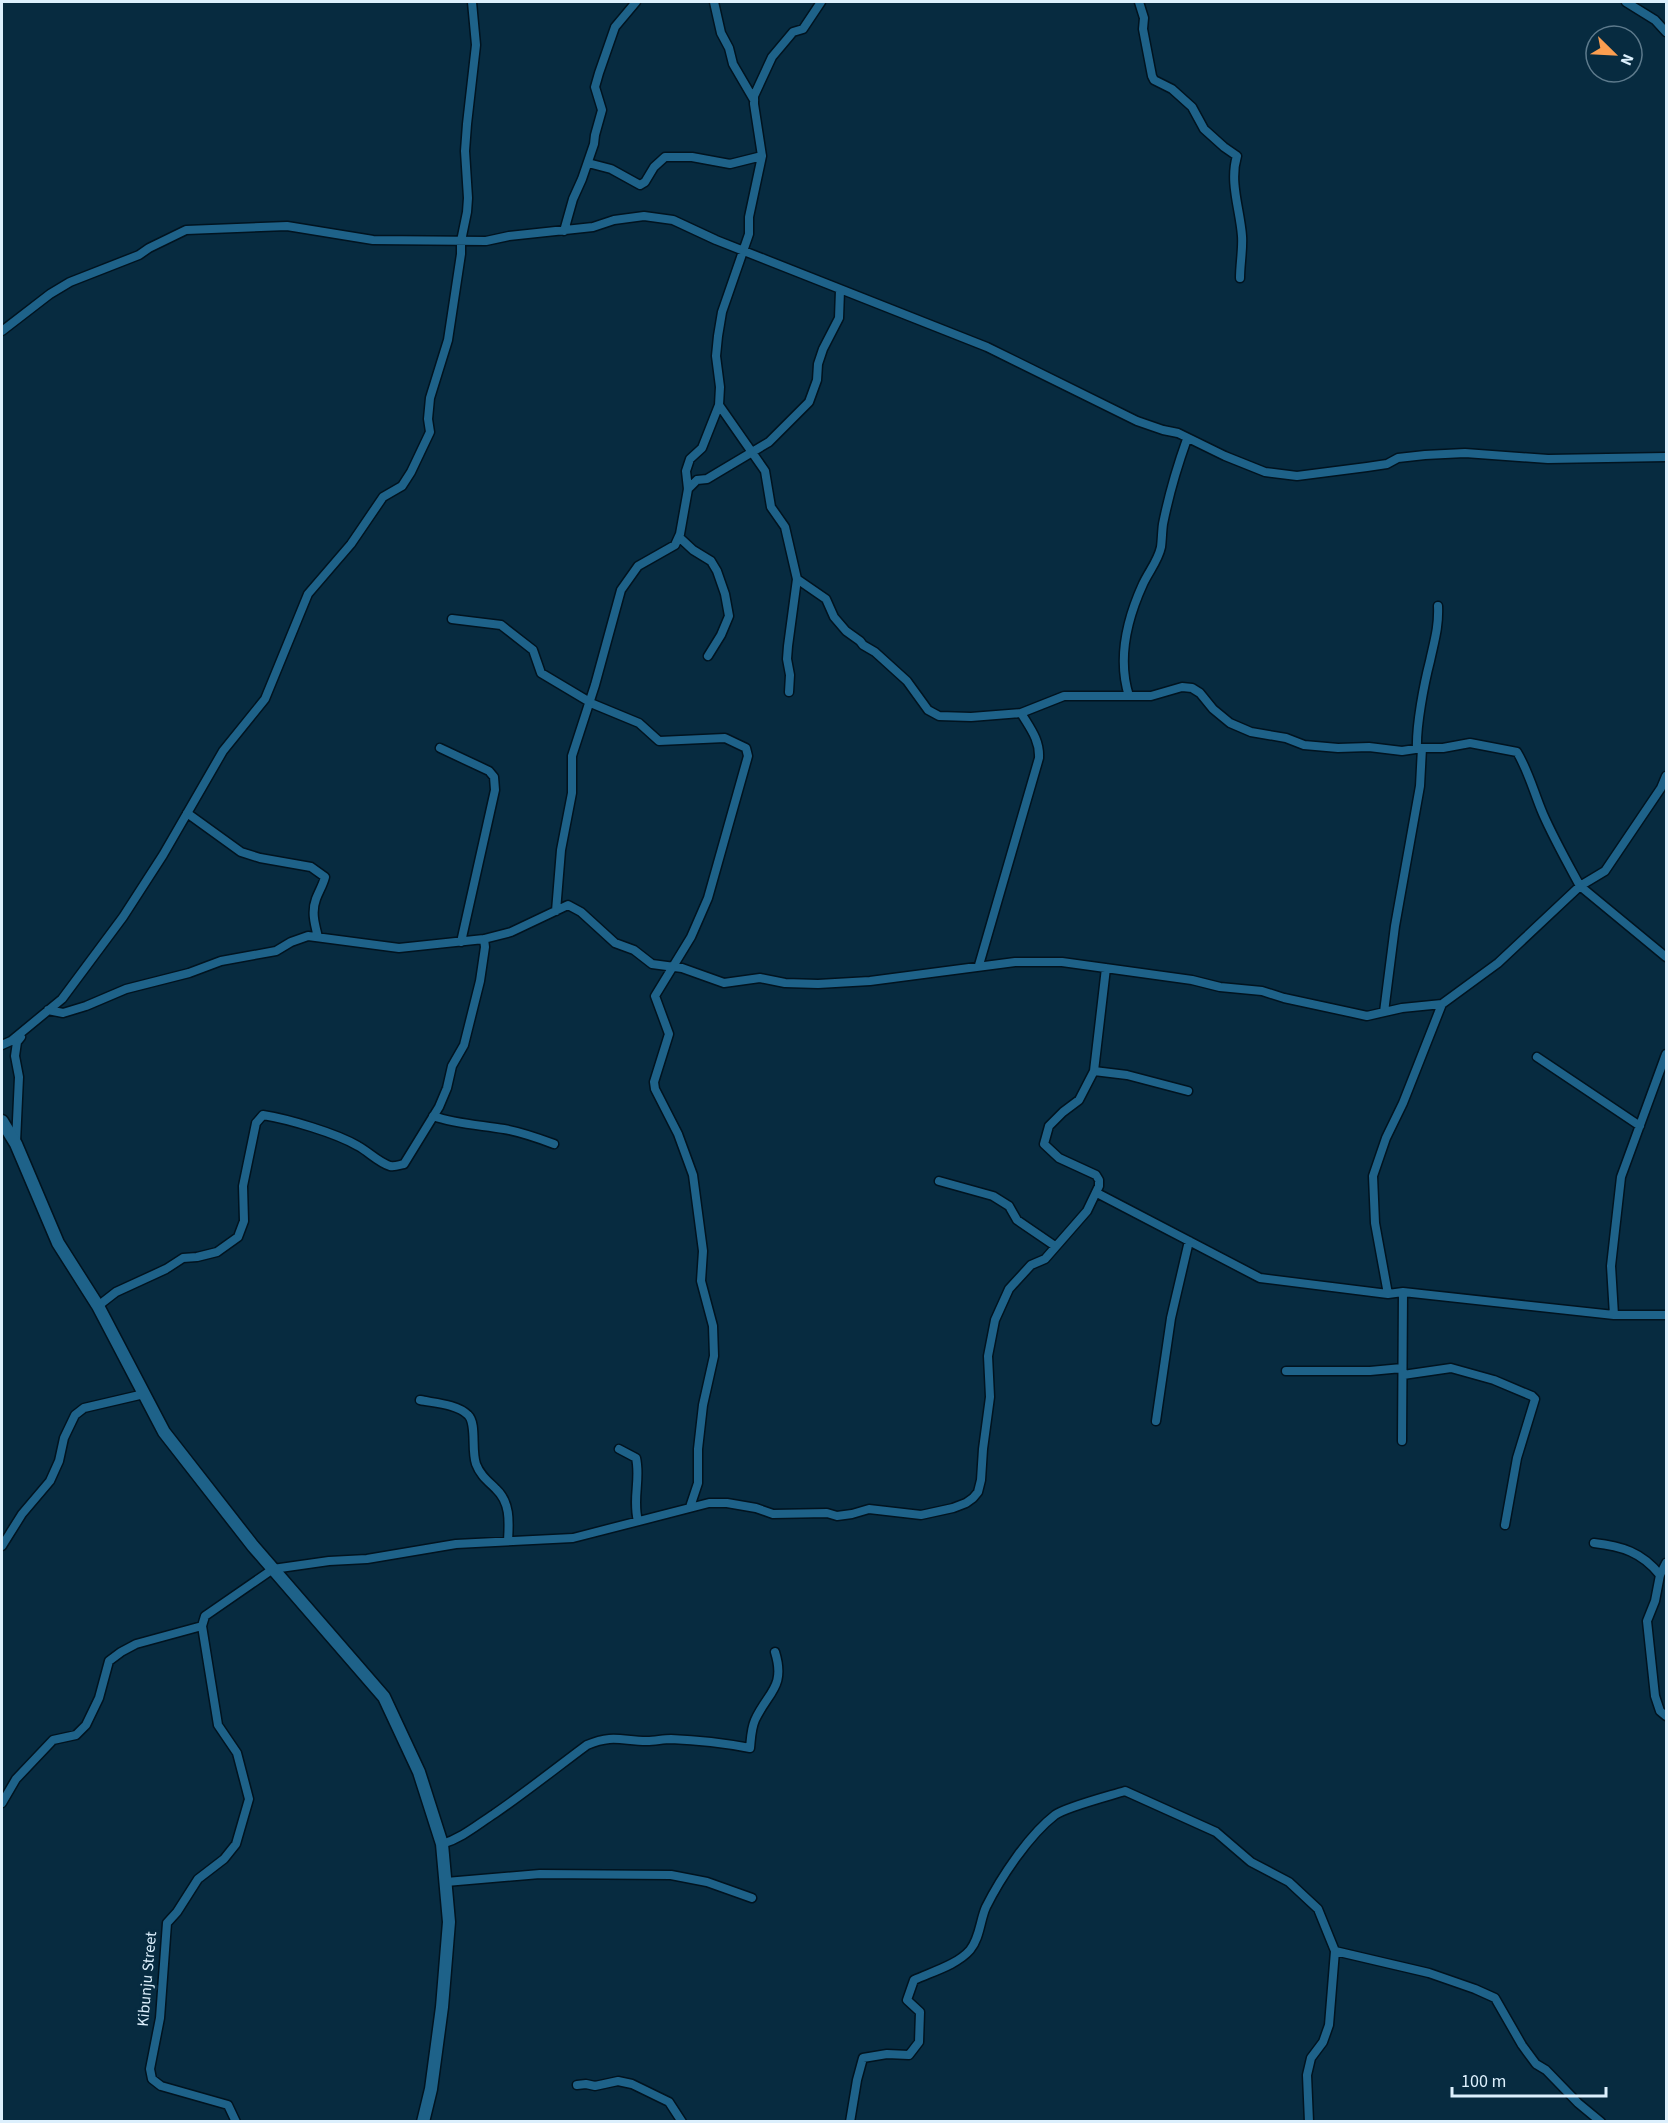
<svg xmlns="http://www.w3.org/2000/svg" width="1668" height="2123" font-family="'Source Sans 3',sans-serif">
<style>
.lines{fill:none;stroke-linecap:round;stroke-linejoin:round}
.street-casing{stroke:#01131f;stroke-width:11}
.secondary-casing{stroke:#01131f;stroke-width:15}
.street{stroke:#1e6289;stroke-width:8}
.secondary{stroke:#1e6289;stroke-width:12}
.labels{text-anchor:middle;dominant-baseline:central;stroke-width:6;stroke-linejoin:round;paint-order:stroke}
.street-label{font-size:16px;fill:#ddf0fd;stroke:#072b40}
</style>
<rect width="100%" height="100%" fill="#072b40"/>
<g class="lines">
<g class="street-casing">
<path id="street" d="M 714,2 L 721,33 L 729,48 L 733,64 L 754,100
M 1139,2 L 1144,18 L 1143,29 L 1152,76 L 1154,80 L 1172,89 L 1192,107 L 1204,129 L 1224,147 L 1237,156 C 1229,182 1240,209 1242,236 C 1243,249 1240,264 1240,278
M 1626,2 L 1655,20 L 1666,32
M 762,156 L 749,217 L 749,234 L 722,312 L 718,336 L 716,356 L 720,387 L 719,405 L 765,471 L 771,507 L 785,527 L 797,579 L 788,646 L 787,659 L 790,675 L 789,692
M 588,163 L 611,169 L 640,185 L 645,182 L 654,167 L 665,157 L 692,157 L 730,164 L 762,156 L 754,104 L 754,96 L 772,57 L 793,32 L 803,29 L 821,2
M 564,231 L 573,199 L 582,179 L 594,144 L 595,135 L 602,110 L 595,87 L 599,73 L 615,27 L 636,2
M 2,331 L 50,294 L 70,282 L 139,255 L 149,248 L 186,230 L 287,226 L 373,240 L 486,241 L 509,236 L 593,227 L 614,220 L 644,216 L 673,220 L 716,240 L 987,347 L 1137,421 L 1163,430 L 1178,433 L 1225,456 L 1265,472 L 1297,476 L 1367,467 L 1387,464 L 1398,458 L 1425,455 L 1465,453 L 1548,459 L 1666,457
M 688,489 L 697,480 L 707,479 L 717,473 L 769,442 L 809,402 L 817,380 L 818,364 L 823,349 L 839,318 L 840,290
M 679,537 L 693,550 L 711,561 L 717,571 L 725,594 L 729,616 L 721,635 L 708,656
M 797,579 L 826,599 L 834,617 L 846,631 L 860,641 L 863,645 L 875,652 L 907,681 L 928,710 L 939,716 L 971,717 L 1021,713 L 1064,696 L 1151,696 L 1182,687 L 1192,688 L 1200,693 L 1213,709 L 1230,723 L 1251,732 L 1286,738 L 1304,745 L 1338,748 L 1369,747 L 1402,751 L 1422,748 L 1443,748 L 1470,743 L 1517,752 C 1529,772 1534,793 1543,814 C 1554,839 1567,862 1580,886 L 1605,871 L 1661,788 L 1666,776
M 452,619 L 501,625 L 533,650 L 541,673 L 593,704 L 639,723 L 659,741 L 725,738 L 746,748 L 748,756 L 708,898 L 691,937 L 655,996 L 669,1034 L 654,1082 L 655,1089 L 678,1134 L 693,1175 L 703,1251 L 701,1281 L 713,1326 L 714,1356 L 703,1405 L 698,1449 L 698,1483 L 690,1507
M 1129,696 C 1117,658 1127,619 1143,584 C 1149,571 1158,561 1161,547 C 1162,539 1162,531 1163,524 C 1169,494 1177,467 1187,439
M 440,748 L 489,771 L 494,777 L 495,790 L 461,942
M 1417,749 C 1416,726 1424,684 1430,661 C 1434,642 1439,627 1438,606
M 187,813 L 241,852 L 260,858 L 311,867 L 325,877 C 323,885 319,891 316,899 C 311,912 315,925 318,937
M 556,911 L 561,850 L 572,793 L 572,756 L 595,685 L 621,590 L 638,566 L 675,545 L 680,534 L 688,489 L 686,471 L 690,459 L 702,448 L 719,405
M 979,965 L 1039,758 C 1040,740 1030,728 1021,713
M 48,1010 L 63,1013 L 86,1006 L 126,989 L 189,973 L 221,961 L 276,951 L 291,942 L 308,936 L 399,948 L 484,939 L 511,932 L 568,905 L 581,912 L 615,943 L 634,950 L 652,964 L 682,968 L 724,983 L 760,978 L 785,983 L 818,984 L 870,981 L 1015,962 L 1062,962 L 1192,980 L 1220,987 L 1262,991 L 1284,998 L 1367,1016 L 1402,1008 L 1442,1004 L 1498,963 L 1580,886 L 1666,957
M 1384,1012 L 1395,926 L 1420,786 L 1422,748
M 2,1045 L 11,1041 L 62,999 L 123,917 L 163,855 L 223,751 L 265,699 L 308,594 L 351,544 L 383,497 L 402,486 L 411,472 L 430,432 L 428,419 L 430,398 L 448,340 L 461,254 L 461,241 L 467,212 L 468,198 L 465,151 L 467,124 L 476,45 L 472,2
M 1537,1057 L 1640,1126
M 1094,1071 L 1127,1075 L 1188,1091
M 433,1116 C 456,1124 480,1125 504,1129 C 521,1132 538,1138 554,1144
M 16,1142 L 19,1077 L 15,1056 L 17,1042 L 21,1037
M 939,1181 L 993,1196 L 1009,1206 L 1017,1220 L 1055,1246
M 1097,1193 L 1260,1278 L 1388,1294 L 1403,1292 L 1614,1315 L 1666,1315
M 1388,1294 L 1375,1223 L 1373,1176 L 1386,1138 L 1403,1103 L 1442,1004
M 98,1306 L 116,1292 L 166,1269 L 183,1258 L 197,1257 L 217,1252 L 238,1237 L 244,1221 L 243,1186 L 256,1123 L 263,1115 C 288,1119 336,1133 358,1146 C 369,1152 378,1162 390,1166 C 395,1167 399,1165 404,1164 L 439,1107 L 447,1088 L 452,1066 L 464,1045 L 480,981 L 485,947 L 484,939
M 1614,1315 L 1611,1266 L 1621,1177 L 1666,1054
M 1286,1371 L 1370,1371 L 1402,1368
M 1403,1375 L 1451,1368 L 1494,1380 L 1532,1396 L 1535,1399 L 1517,1458 L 1505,1525
M 420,1400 C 434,1403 457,1404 468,1415 C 477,1423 471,1450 476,1464 C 480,1475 488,1481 496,1489 C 511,1503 509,1523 508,1541
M 1156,1421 L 1171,1318 L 1189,1241
M 1402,1441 L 1403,1292
M 619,1449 L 636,1458 C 641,1479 632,1499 638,1521
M 1594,1543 C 1621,1546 1642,1552 1660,1575
M 2,1546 L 22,1514 L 50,1481 L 59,1461 L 64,1438 L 75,1415 L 84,1408 L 144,1394
M 1666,1563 L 1660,1575 L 1655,1601 L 1647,1621 L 1655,1696 L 1660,1711 L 1666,1716
M 2,1803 L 16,1779 L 53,1740 L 76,1735 L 86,1725 L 99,1698 L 109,1661 L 121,1652 L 136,1644 L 202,1626
M 442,1844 C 462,1838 477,1825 494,1814 C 526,1792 556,1768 587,1745 C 613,1734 622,1741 647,1741 C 655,1741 663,1739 671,1739 C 697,1740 724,1743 750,1748 C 751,1739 751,1729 755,1720 C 768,1692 786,1687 775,1652
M 446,1882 L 540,1874 L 671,1875 L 707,1882 L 752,1898
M 577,2085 L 586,2084 L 595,2086 L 618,2081 L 632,2084 L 669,2102 L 682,2122
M 236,2122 L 228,2105 L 161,2086 L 152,2079 L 150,2069 L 160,2018 L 167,1923 L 177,1912 L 198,1879 L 224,1859 L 236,1844 L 249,1799 L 237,1753 L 218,1725 L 202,1626 L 205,1616 L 273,1569 L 329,1561 L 367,1559 L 456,1544 L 573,1538 L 709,1503 L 727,1503 L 756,1508 L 773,1514 L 827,1513 L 837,1516 L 852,1514 L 869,1509 L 921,1515 L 953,1508 L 966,1503 L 973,1498 L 978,1492 L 981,1480 L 983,1449 L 990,1397 L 988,1356 L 995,1320 L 1009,1289 L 1031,1265 L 1045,1259 L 1087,1211 L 1099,1186 L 1099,1180 L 1096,1175 L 1059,1158 L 1044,1144 L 1049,1126 L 1063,1112 L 1079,1100 L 1094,1071 L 1106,968
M 850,2122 L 857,2080 L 863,2058 L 887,2054 L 909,2055 L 919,2042 L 920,2012 L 907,2000 L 914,1980 C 931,1972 957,1965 970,1950 C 980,1938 980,1920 986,1907 C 1001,1877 1029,1835 1055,1815 C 1066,1807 1109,1796 1125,1791 L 1216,1832 L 1251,1862 L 1289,1882 L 1318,1909 L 1335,1951 L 1429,1973 L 1475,1989 L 1495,1998 L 1522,2045 L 1536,2064 L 1546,2070 L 1578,2103 L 1601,2122
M 1309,2122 L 1307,2075 L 1311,2058 L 1323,2042 L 1329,2025 L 1335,1951"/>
</g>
<g class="secondary-casing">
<path id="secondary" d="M 2,1121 L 16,1144 L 58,1243 L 98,1306 L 164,1432 L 253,1546 L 384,1697 L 419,1772 L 442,1844 L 449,1922 L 442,2007 L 431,2089 L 423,2122"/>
</g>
<use href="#street" class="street"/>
<use href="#secondary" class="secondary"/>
</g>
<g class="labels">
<g class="street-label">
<text transform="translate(147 1979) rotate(-85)">Kibunju Street</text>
</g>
</g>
<rect width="1668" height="2123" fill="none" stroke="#ddf0fd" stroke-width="6"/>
<g transform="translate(1614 54) rotate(114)"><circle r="28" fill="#072b40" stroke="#5d7a8c" stroke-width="1.5"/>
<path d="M0-4.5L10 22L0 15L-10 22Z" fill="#fb9e50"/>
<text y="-9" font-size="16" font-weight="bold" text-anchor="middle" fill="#ddf0fd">N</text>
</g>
<path d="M1452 2087v9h154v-9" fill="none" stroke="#ddf0fd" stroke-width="3"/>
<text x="1461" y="2087" font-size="18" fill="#ddf0fd" stroke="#072b40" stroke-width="4.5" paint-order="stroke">100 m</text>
</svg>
